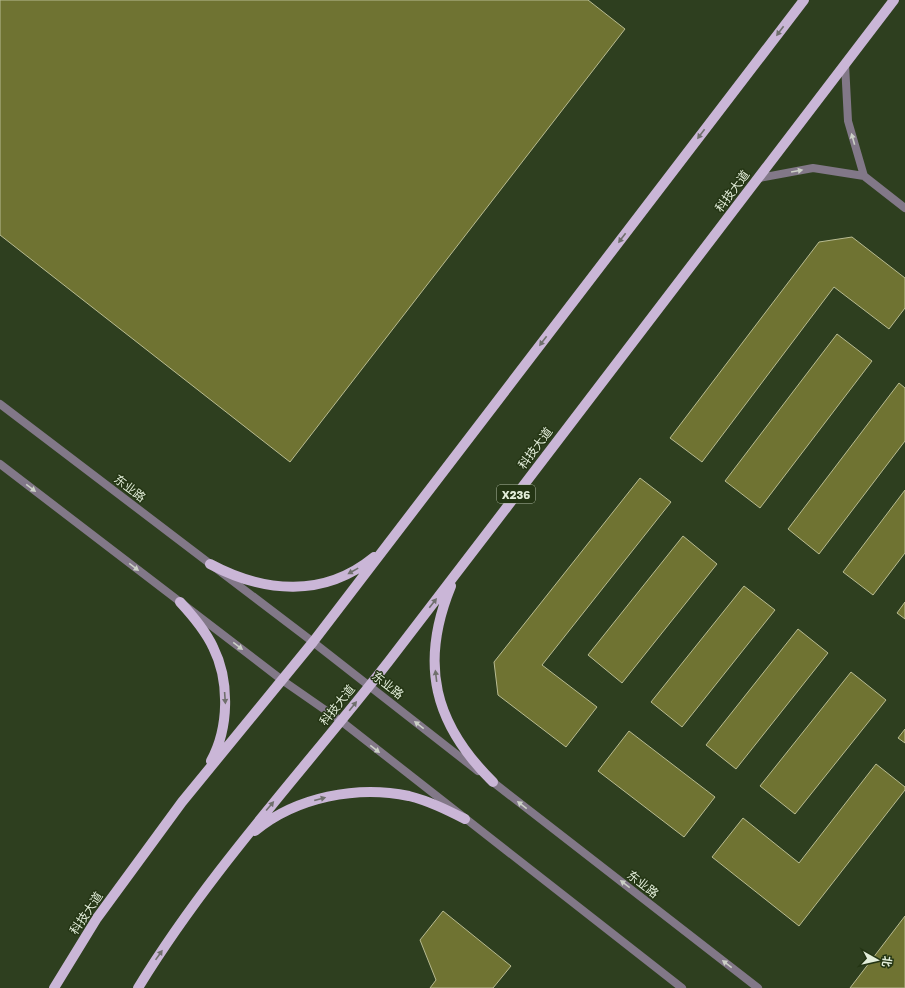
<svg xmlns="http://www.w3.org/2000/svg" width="905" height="988" font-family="'Golos Text','Noto Sans SC',sans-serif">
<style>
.building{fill:#6f7332;stroke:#b8bb91}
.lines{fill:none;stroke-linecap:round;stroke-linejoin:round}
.minor{stroke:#827888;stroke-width:8}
.tertiary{stroke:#827888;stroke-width:8}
.primary{stroke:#cab6d7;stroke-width:10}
.oneway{fill:#6f6f6c}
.oneway2{fill:#cbd0c6}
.labels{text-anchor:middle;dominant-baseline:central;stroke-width:3;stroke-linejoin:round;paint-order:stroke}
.shield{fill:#243514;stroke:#aab69f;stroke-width:1}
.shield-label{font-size:11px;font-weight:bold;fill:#e3eeda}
.street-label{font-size:12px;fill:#e3eeda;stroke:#243514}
</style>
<rect width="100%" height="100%" fill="#2e3f1f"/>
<path class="building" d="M 0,0 L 588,0 L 625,29 L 290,462 L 0,235 Z
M 852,237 L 905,278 L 905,308 L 889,329 L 834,287 L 702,462 L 670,438 L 819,242 Z
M 837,334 L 872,361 L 760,508 L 725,481 Z
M 899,383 L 905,388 L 905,441 L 819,554 L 788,529 Z
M 640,478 L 671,502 L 542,665 L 597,707 L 566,747 L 498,695 L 494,662 Z
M 905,490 L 905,553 L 873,595 L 843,572 Z
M 683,536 L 717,564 L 622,683 L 588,655 Z
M 744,586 L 775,610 L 682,727 L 651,702 Z
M 905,602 L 905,619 L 897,613 Z
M 798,629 L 828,653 L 736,769 L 706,745 Z
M 851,672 L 886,700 L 795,814 L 760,786 Z
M 905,729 L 905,743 L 898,738 Z
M 629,731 L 715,797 L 684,837 L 598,771 Z
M 876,764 L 905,787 L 905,790 L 799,926 L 712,857 L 743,818 L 799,863 Z
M 443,911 L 511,966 L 493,988 L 430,988 L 436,980 L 420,940 Z
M 905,916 L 905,988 L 850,988 Z"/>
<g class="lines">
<path class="minor" d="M 845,64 L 848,121 L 864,176
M 759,178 L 813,168 L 864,176 L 905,208"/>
<path class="tertiary" d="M 0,404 L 313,642 L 478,771
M 0,464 L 282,680 L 341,721 L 682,988
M 489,779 L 758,988"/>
<path class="primary" d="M 210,564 C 264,593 324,598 374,557
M 451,586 C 419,664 434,724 493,782
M 180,602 C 193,616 205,630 213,647 C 230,681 229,728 211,761
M 255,831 C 296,797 357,785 409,796 C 429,801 447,810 465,819
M 54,988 L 97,918 L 182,802 L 313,642 L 804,0
M 138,988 C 210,870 305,769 389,661 C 558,441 726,220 894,0"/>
</g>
<defs><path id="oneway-solid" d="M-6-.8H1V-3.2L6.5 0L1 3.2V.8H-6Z"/></defs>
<g class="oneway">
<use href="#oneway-solid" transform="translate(780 31) rotate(127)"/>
<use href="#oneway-solid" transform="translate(701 134) rotate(127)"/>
<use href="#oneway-solid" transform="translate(622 238) rotate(127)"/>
<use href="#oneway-solid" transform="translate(543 341) rotate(127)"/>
<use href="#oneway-solid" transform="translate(353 571) rotate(151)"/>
<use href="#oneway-solid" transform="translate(433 603) rotate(-52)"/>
<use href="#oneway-solid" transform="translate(436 676) rotate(-97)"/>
<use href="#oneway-solid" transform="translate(225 698) rotate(86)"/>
<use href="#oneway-solid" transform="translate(353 706) rotate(-51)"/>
<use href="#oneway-solid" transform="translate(320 799) rotate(-15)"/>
<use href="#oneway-solid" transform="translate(270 806) rotate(-50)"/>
<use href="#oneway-solid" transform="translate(159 955) rotate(-55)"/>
</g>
<g class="oneway2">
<use href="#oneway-solid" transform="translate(853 139) rotate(-106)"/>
<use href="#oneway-solid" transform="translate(797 171) rotate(-10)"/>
<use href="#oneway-solid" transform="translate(31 488) rotate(37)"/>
<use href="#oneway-solid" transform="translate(134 567) rotate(37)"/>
<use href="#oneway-solid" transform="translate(238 646) rotate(37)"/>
<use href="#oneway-solid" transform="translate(419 725) rotate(-142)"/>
<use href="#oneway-solid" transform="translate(375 749) rotate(38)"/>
<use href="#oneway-solid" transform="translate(522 805) rotate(-142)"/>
<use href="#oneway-solid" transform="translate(625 884) rotate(-142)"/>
<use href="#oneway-solid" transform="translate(727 964) rotate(-142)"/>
</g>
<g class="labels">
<rect class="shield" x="497" y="485" width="38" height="18" rx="3"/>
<g class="shield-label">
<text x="516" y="494">X236</text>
</g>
<g class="street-label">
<text transform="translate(732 191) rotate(-53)">科技大道</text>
<text transform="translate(535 448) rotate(-53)">科技大道</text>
<text transform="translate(130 488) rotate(37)">东业路</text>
<text transform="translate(388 685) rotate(38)">东业路</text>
<text transform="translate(337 705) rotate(-51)">科技大道</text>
<text transform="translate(643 884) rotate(38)">东业路</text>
<text transform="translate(86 913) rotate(-56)">科技大道</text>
</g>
</g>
<g transform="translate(877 960) rotate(98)" stroke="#243514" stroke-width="3" paint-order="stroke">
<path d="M0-3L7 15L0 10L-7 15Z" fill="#e3eeda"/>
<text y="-6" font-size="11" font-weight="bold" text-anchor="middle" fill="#e3eeda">北</text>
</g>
</svg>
